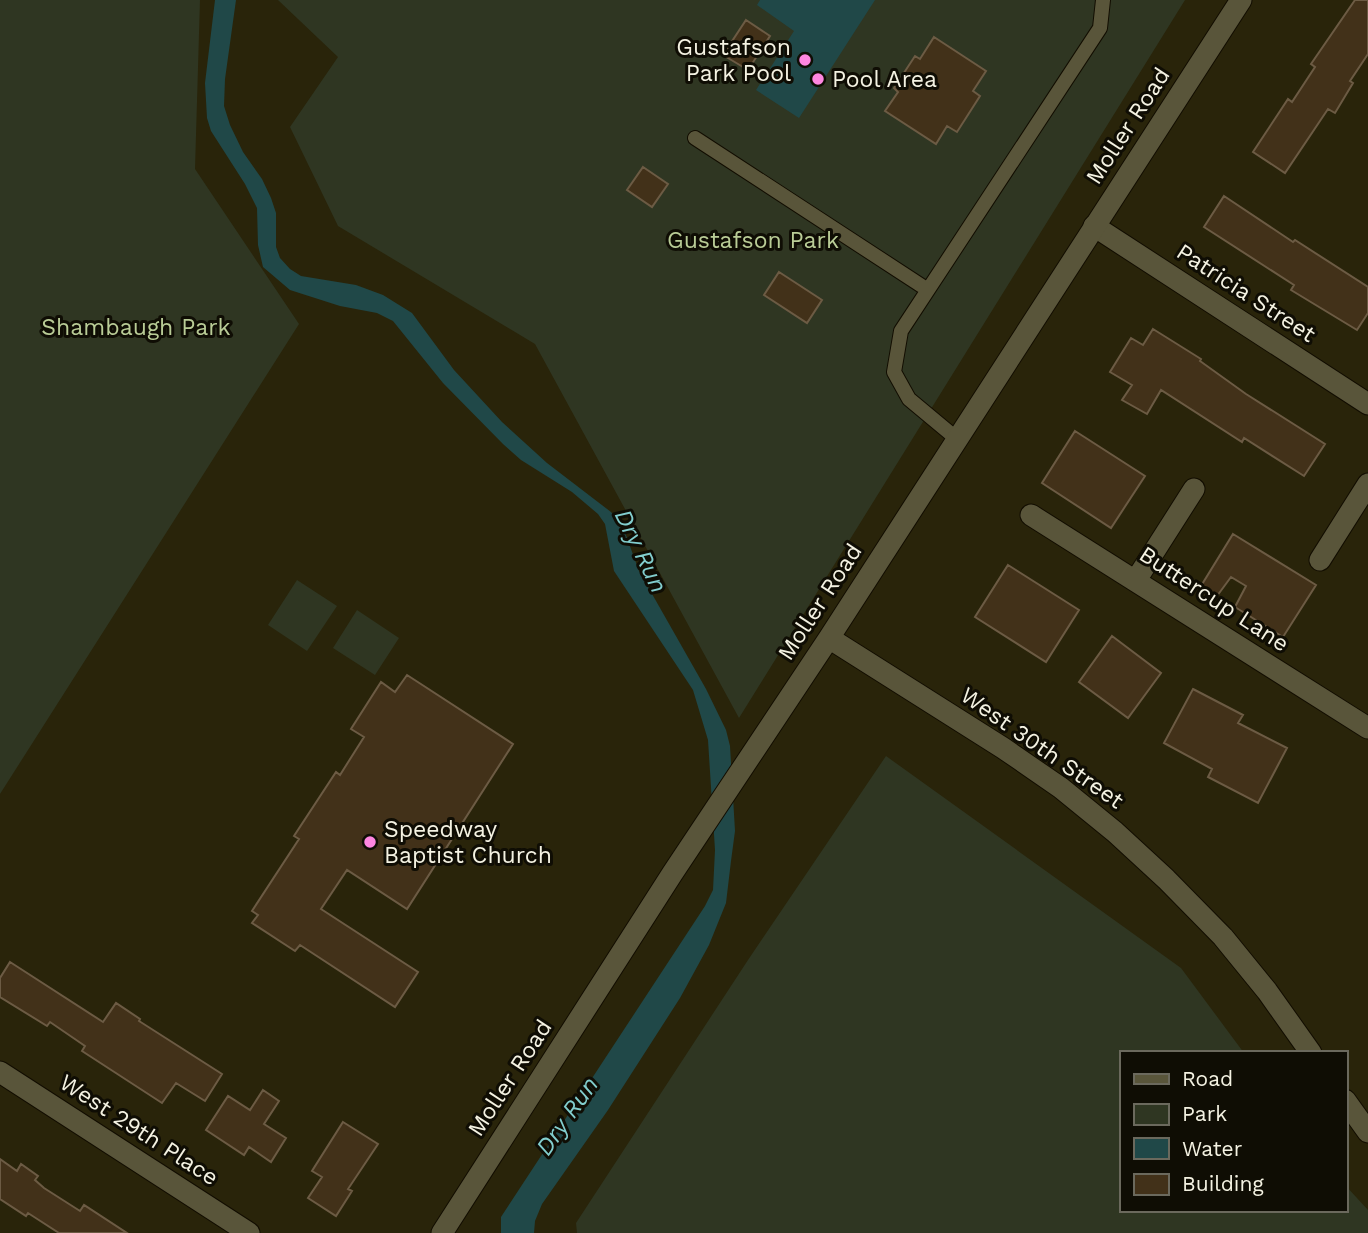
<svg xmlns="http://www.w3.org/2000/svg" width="1368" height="1233" font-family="'Work Sans',sans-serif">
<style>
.green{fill:#2f3622}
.water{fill:#204848}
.building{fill:#423119;stroke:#6c5b44;stroke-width:2}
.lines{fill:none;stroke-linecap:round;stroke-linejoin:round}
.lane-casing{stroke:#120d00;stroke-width:16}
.street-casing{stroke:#120d00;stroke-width:23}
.secondary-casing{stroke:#120d00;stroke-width:23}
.lane{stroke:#59553a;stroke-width:14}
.street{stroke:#59553a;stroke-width:21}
.secondary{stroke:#59553a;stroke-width:21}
.poi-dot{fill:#fe86e0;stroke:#0f0d04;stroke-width:2.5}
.labels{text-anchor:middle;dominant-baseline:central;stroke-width:6;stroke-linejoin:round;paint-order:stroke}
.poi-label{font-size:23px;fill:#f4f2e2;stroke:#0f0d04;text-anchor:start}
.street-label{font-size:23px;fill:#f4f2e2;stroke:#0f0d04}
.park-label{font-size:23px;fill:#b9cc96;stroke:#0f0d04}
.water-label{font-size:24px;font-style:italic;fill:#82cece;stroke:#0f0d04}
</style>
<rect width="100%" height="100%" fill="#29240a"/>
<path class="green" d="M 0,0 L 200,0 L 195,169 L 299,324 L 0,794 Z
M 278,0 L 1185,0 L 739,718 L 535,344 L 338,226 L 290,127 L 338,57 Z
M 297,580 L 337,606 L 307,651 L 268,625 Z
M 357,610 L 399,638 L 375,675 L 333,648 Z
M 886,756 L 1181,968 L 1244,1053 L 1121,1053 L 1121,1210 L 1345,1210 L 1345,1185 L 1368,1210 L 1368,1233 L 577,1233 L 576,1223 L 748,960 Z"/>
<path class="water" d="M 215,0 L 236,0 L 225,79 L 224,106 L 230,125 L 243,152 L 262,179 L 271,198 L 276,213 L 276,247 L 280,258 L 290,269 L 301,276 L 356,285 L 383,295 L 412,313 L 454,370 L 502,422 L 547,463 L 611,512 L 623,527 L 639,571 L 706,689 L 726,730 L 730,746 L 735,831 L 731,861 L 726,903 L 709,945 L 680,998 L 608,1110 L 542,1204 L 535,1221 L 534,1233 L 501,1233 L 501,1217 L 705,906 L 713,890 L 715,850 L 708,740 L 693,690 L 614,571 L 605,524 L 598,514 L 572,492 L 521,460 L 503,444 L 443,383 L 393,321 L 377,313 L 340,306 L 290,290 L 263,267 L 258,245 L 257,208 L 245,184 L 211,131 L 207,118 L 205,83 Z
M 760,0 L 875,0 L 799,118 L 756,90 L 794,31 L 757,5 Z"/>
<path class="building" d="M 1355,0 L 1368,0 L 1368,54 L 1350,81 L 1353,83 L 1335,113 L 1328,109 L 1285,173 L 1253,152 L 1288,99 L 1292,102 L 1315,67 L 1311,64 Z
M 746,20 L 770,36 L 748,70 L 723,55 Z
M 934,37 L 986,71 L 973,91 L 980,96 L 957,132 L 947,126 L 936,144 L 885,111 L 898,92 L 894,88 L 915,56 L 920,59 Z
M 643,167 L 668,184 L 652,207 L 627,190 Z
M 1224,196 L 1293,242 L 1295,240 L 1368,287 L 1368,313 L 1357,330 L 1291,290 L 1294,285 L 1204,227 Z
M 779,272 L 822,300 L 807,323 L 764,295 Z
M 1153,329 L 1201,359 L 1200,361 L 1246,394 L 1325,444 L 1304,476 L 1244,438 L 1242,442 L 1161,390 L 1147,414 L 1122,400 L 1132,385 L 1110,372 L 1131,338 L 1143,345 Z
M 1075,431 L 1145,476 L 1111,528 L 1042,483 Z
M 1233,534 L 1316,585 L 1283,637 L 1235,607 L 1246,586 L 1231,577 L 1217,596 L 1201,586 Z
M 1008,565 L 1079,610 L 1046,662 L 975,617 Z
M 1112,636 L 1161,673 L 1128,718 L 1079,682 Z
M 407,675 L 513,744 L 407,909 L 347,870 L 321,909 L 418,972 L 395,1007 L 300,945 L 295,951 L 252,923 L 258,915 L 252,911 L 299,839 L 294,836 L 336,772 L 340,775 L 364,737 L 351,729 L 381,682 L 395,692 Z
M 1193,689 L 1243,715 L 1238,723 L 1287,748 L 1258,803 L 1208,777 L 1212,769 L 1164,743 Z
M 10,962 L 103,1022 L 116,1003 L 140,1019 L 139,1021 L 222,1074 L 205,1101 L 176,1083 L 162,1103 L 82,1051 L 85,1046 L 50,1022 L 47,1026 L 0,997 L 0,978 Z
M 263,1090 L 279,1101 L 264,1124 L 286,1138 L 271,1162 L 249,1147 L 244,1155 L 206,1130 L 228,1096 L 250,1110 Z
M 343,1122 L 378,1144 L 348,1189 L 352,1191 L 336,1216 L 308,1198 L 322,1177 L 312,1171 Z
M 0,1159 L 17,1171 L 21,1164 L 38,1176 L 35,1180 L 44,1188 L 80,1211 L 84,1205 L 127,1233 L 59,1233 L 28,1213 L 26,1216 L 0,1199 Z"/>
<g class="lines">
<g class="lane-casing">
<path id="lane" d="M 695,138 L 928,290
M 957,439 L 909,399 L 894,372 L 901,331 L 1100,28 L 1103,0"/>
</g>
<g class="street-casing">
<path id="street" d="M 1094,226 L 1368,404
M 1031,515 L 1368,728
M 1320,560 L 1368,484
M 1136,580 L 1194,489
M 0,1072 L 249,1233"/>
</g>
<g class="secondary-casing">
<path id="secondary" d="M 829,638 L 1003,748 L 1061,788 L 1115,832 L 1166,879 L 1223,937 L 1267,991 L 1311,1053
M 1345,1100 L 1368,1132
M 442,1233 L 672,874 L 829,638 L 1241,0"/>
</g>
<use href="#lane" class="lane"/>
<use href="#street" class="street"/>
<use href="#secondary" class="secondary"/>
</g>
<g class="poi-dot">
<circle cx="805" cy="60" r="7"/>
<circle cx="818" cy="79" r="7"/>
<circle cx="370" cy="842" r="7"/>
</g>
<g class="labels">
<g class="poi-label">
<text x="791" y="47" text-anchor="end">Gustafson<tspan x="791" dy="26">Park Pool</tspan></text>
<text x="832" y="79">Pool Area</text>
<text x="384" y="829">Speedway<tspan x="384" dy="26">Baptist Church</tspan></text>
</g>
<g class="street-label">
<text transform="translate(1128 126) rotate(-57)">Moller Road</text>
<text transform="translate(1246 293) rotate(33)">Patricia Street</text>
<text transform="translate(1214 599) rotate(33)">Buttercup Lane</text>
<text transform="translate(820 602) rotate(-57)">Moller Road</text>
<text transform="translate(1042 748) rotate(35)">West 30th Street</text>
<text transform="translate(510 1078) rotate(-57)">Moller Road</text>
<text transform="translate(139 1130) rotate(33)">West 29th Place</text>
</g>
<g class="park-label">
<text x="753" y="240">Gustafson Park</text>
<text x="136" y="327">Shambaugh Park</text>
</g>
<g class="water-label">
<text transform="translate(641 551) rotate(64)">Dry Run</text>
<text transform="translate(567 1116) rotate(-55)">Dry Run</text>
</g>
</g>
<rect x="1120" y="1051" width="228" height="161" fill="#0f0d04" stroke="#6b695d" stroke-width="2"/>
<rect x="1134" y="1074" width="35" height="10" fill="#59553a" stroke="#6b695d" stroke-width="2"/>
<text x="1182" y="1086" font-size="21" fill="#f4f2e2">Road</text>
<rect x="1134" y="1104" width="35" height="21" fill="#2f3622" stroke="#6b695d" stroke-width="2"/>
<text x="1182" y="1121" font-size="21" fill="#f4f2e2">Park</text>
<rect x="1134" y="1138" width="35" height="21" fill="#204848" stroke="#6b695d" stroke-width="2"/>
<text x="1182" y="1156" font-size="21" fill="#f4f2e2">Water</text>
<rect x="1134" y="1174" width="35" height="21" fill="#423119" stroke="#6b695d" stroke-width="2"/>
<text x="1182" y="1191" font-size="21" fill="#f4f2e2">Building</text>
</svg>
